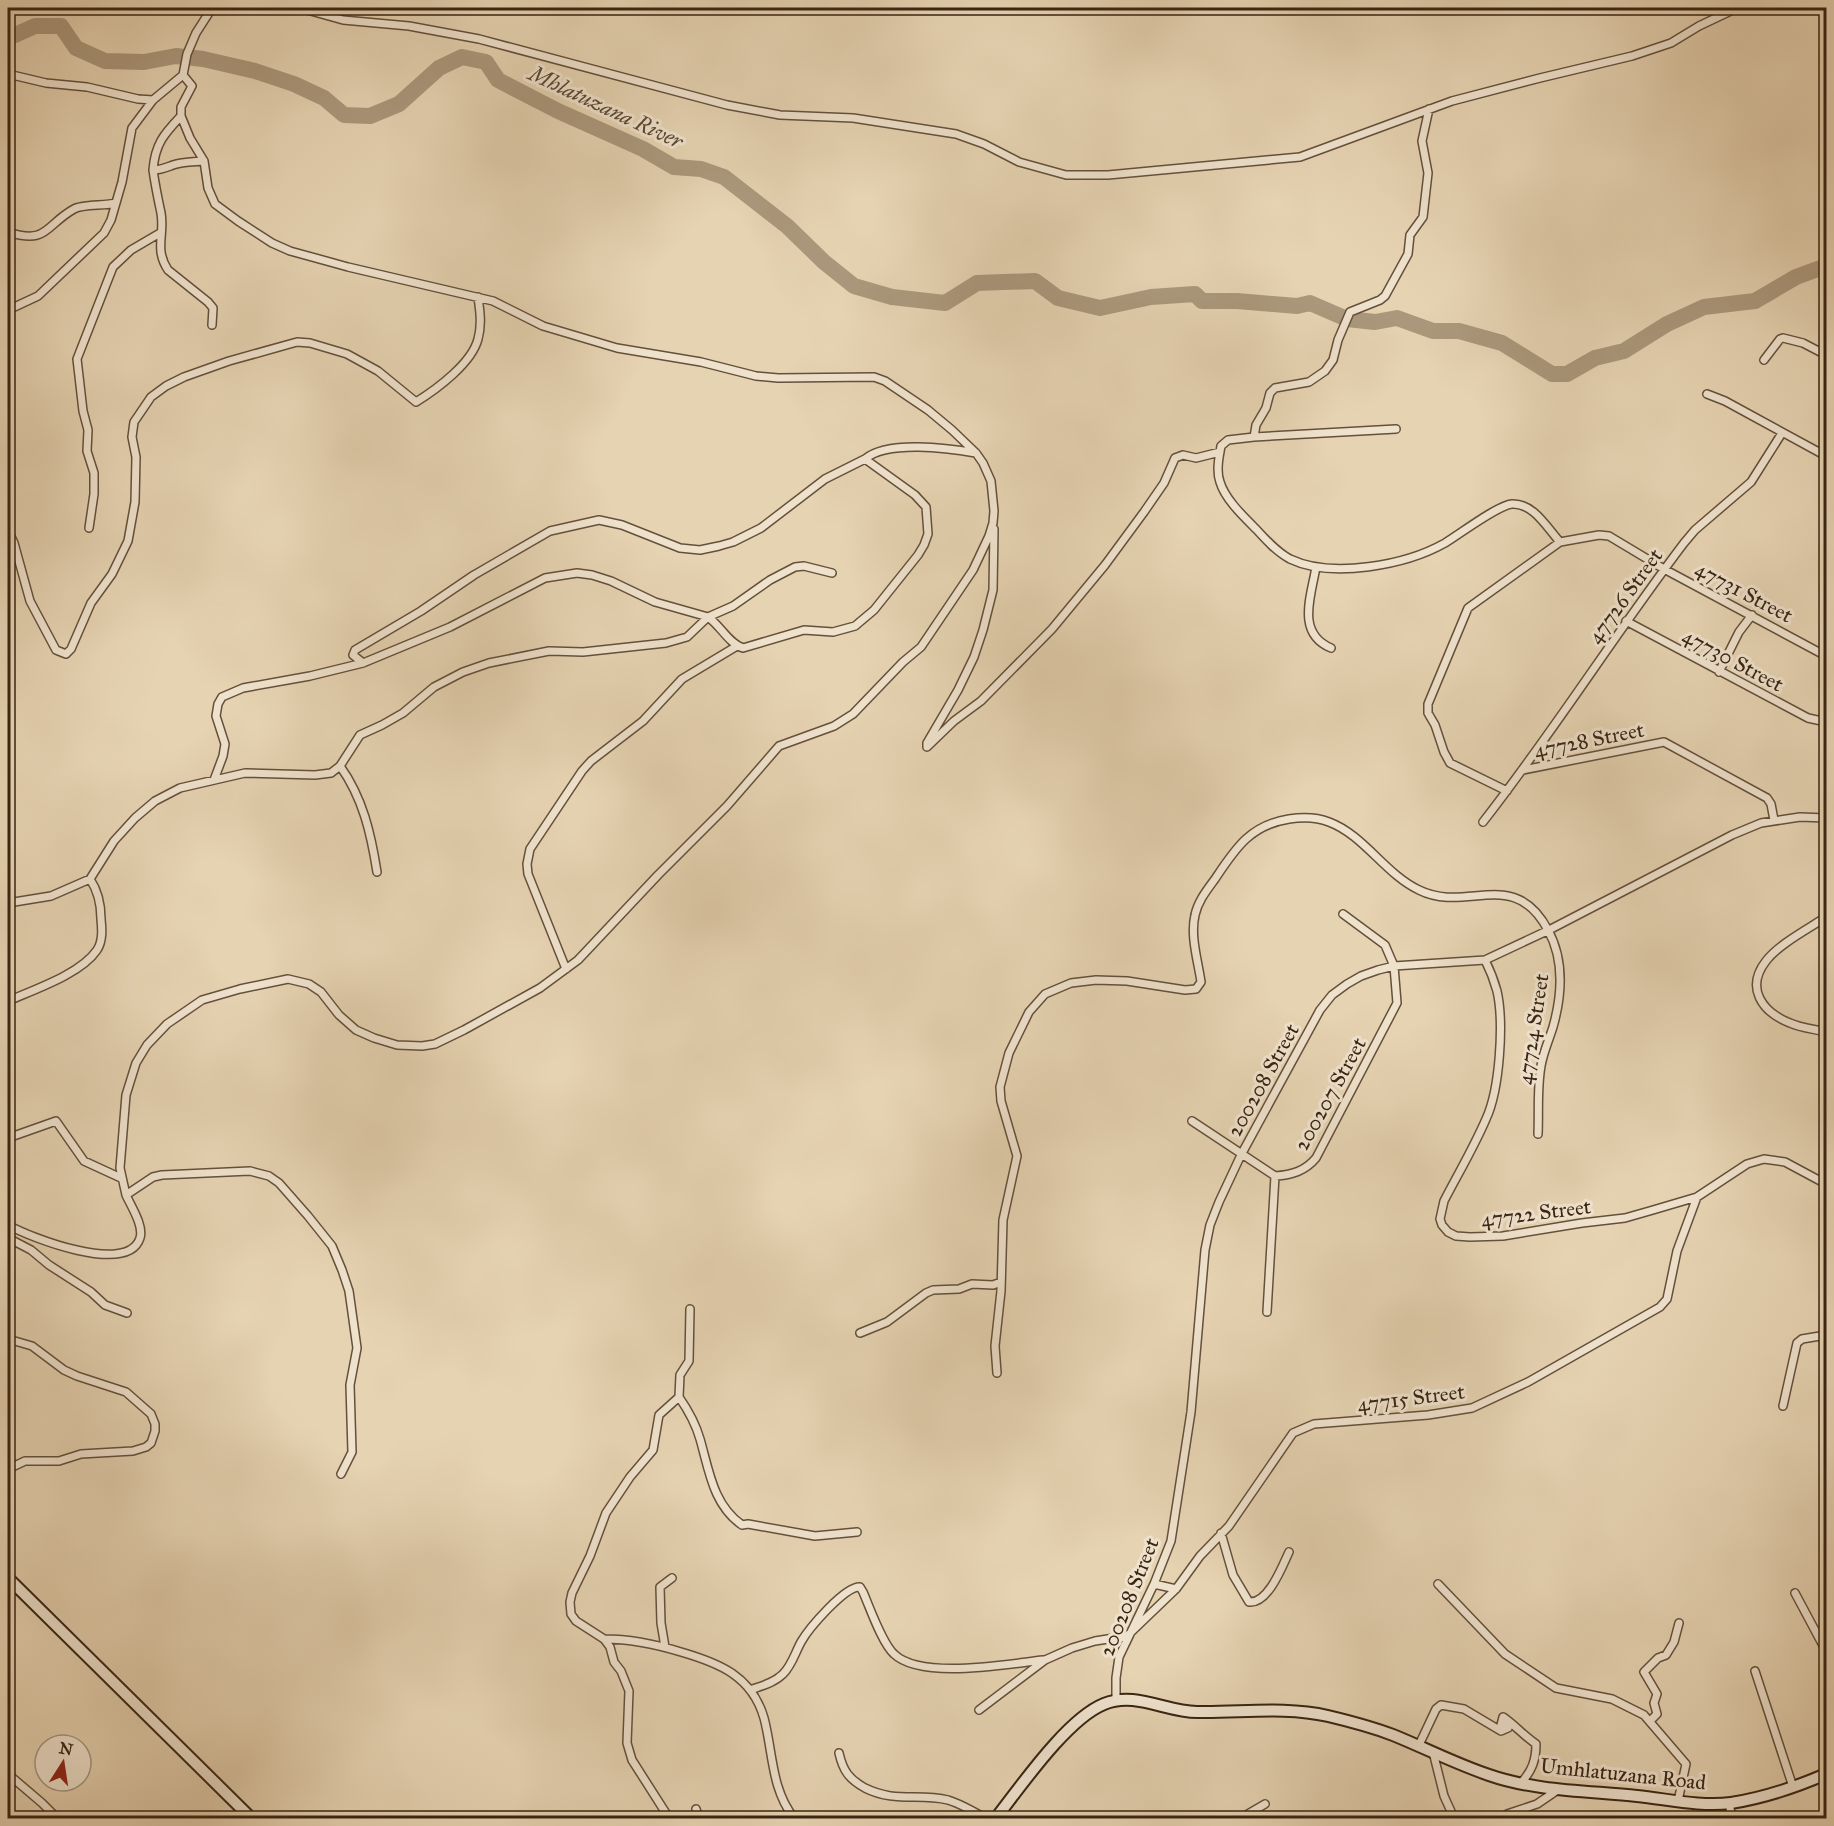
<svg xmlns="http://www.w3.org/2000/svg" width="1834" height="1826" font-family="'IM FELL Great Primer',serif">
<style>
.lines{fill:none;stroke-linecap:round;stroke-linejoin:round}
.river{stroke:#ab987c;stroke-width:16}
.street-casing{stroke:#64503b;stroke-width:10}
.secondary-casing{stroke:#382513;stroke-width:14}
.street{stroke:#efe2cd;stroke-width:7}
.secondary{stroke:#efe2cd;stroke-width:10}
.labels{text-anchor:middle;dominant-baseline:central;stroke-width:6;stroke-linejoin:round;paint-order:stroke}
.street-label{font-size:21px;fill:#382513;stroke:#efe2cd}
.water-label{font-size:22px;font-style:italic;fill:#5a4832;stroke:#efe2cd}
</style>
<rect width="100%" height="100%" fill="#e6d3b2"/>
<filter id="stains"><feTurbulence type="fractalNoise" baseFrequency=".00333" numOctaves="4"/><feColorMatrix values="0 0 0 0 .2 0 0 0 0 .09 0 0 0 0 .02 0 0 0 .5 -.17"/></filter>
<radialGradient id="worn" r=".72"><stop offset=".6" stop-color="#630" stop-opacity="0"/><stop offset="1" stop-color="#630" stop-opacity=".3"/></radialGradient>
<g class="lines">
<path class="river" d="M 8,35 L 15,35 L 35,26 L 61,26 L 76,48 L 105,61 L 144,62 L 176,56 L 203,59 L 255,71 L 294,84 L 324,98 L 344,115 L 370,116 L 399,104 L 439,68 L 462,57 L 486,62 L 498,80 L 558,111 L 643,149 L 674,167 L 701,169 L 724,177 L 787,226 L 824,262 L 854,286 L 892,297 L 945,303 L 977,283 L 1035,281 L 1058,298 L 1100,308 L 1151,297 L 1195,294 L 1202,301 L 1237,301 L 1297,306 L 1310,303 L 1347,319 L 1375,322 L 1397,318 L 1433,331 L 1459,331 L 1502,343 L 1552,374 L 1567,374 L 1595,358 L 1624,351 L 1667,324 L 1704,307 L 1755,301 L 1796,277 L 1826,266"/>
<g class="street-casing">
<path id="street" d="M 300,8 L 343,20 L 409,26 L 479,39 L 727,105 L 780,115 L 853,118 L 956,134 L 984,144 L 1019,162 L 1066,175 L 1108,175 L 1300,157 L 1452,101 L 1540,78 L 1632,56 L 1671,43 L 1699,26 L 1737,8
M 8,74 L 46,83 L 87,87 L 138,99 L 153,100
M 1429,109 L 1422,141 L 1428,173 L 1423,217 L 1410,235 L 1408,254 L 1385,296 L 1380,300 L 1350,312 L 1338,340 L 1333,360 L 1325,371 L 1309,382 L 1275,388 L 1270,393 L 1266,408 L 1256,425 L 1254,437 L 1228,440 L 1221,446 C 1219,457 1216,471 1220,482 C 1225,499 1243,516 1256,529 C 1266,540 1277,552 1290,559 C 1332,579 1406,565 1445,543 C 1460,534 1498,505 1512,504 C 1534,503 1547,528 1560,542 L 1599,535 L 1609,536 L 1664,569 L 1826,656
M 204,161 C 193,162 182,162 173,165 C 165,168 161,170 153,170 C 155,184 158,199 161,213 C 165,234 154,249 168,270 L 208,302 L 213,308 L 212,325
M 153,170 C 155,144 164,134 181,116
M 8,232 C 48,245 45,225 74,209 C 82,204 105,206 116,203 L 117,199
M 8,310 L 38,296 L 104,233 L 111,220 L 122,182 L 132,128 L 153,100 L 183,75 L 187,54 L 196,33 L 212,8
M 1764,360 L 1780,339 L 1783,338 L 1803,343 L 1826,355
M 1707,394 L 1725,401 L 1826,456
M 1254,437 L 1396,429
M 89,528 L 94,494 L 94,473 L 87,451 L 88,430 L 83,411 L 77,359 L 113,267 L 131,250 L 160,233
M 994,529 L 993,590 L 983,630 L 974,657 L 958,690 L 927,743 L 927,747 L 954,721 L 981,701 L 1052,629 L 1105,565 L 1144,512 L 1164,483 L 1175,458 L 1183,455 L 1196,458 L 1220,452
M 8,530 L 14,543 L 30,601 L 56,650 L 66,654 L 71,649 L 91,603 L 112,574 L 128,541 L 135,502 L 136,457 L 132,437 L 134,422 L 151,397 L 166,386 L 184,377 L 229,361 L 297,342 L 310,343 L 347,354 L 378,371 L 416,402 C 437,389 472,363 478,339 C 482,325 480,311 478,297
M 1316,567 C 1311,597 1296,633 1331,648
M 1626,621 L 1808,718 L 1826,722
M 363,663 L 353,655 L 355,650 L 421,611 L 474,575 L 550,531 L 599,520 L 622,525 L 680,548 L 700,550 L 719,546 L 733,542 L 761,528 L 825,479 L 865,459
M 1719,672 L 1739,632 L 1752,615
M 340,766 C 363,798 371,834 377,872
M 1523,770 L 1664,742 L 1767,798 L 1771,804 L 1774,820
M 214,780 L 223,756 L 225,744 L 216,716 L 218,704 L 222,697 L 243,688 L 310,676 L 363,663 L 450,627 L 545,578 L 577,573 L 592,575 L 611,581 L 655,602 L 708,617 L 733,606 L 770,580 L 795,567 L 804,566 L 832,573
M 1507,791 L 1450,763 L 1444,752 L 1435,725 L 1428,713 L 1428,704 L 1468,608 L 1560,542
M 1483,822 C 1554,731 1615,634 1684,543 L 1695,530 L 1751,482 L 1782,433
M 90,879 L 114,841 L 135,818 L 155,801 L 180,788 L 245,773 L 315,775 L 331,773 L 340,766 L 360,735 L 382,725 L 403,713 L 434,687 L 463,672 L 489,663 L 549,651 L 583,652 L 666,643 L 687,637 L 708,617 C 720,625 729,644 743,648 L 804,630 L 833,632 L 855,626 L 874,610 L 918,555 L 924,545 L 928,534 L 926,507 L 915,495 L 865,459 C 887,440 948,448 976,453
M 8,903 L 51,896 L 90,879 C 98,891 101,904 101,919 C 102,929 103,941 97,950 C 81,974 33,990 8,1001
M 1826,917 C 1808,929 1779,944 1766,961 C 1745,988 1762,1012 1790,1023 C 1801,1028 1814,1029 1826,1032
M 1485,960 C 1490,970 1494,980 1497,991 C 1504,1022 1500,1089 1486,1119 C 1474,1147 1458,1174 1444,1201 L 1440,1219 L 1442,1225 L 1448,1232 L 1456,1236 L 1470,1237 L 1503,1236 L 1582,1223 L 1625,1218 L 1653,1210 L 1697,1197 L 1747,1164 L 1764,1159 L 1785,1162 L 1826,1184
M 566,969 L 528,874 L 527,864 L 530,849 L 582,771 L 591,761 L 643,721 L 682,679 L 737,646
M 1192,1121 L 1275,1176 C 1292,1175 1305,1171 1316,1158 L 1397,1003 L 1394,966 L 1385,945 L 1343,914
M 8,1138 L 56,1121 L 84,1161 L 121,1178
M 126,1195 L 120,1168 L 126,1095 L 136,1063 L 147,1045 L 167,1024 L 202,1000 L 240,989 L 288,979 L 309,984 L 321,992 L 339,1015 L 356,1030 L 374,1038 L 397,1045 L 422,1046 L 435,1044 L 464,1030 L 540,988 L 578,960 L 658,875 L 727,806 L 779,746 L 834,726 L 853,714 L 903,662 L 921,647 L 973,570 L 989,536 L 993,523 L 994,511 L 991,481 L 983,463 L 976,453 L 952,430 L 928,410 L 885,381 L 874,377 L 778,378 L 756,376 L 701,362 L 617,348 L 543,326 L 493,301 L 348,267 L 290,251 L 272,243 L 238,221 L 215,204 L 208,188 L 204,161 L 190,138 L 181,116 L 181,107 L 192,86 L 183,75
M 8,1225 C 29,1237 128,1276 140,1238 C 144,1226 131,1206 126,1195 L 153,1177 L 162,1175 L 250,1171 L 269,1176 L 279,1183 L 308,1216 L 332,1246 L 342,1270 L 349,1291 L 357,1348 L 350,1385 L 352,1452 L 341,1474
M 8,1238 L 31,1250 L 49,1265 L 91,1292 L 105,1305 L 127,1313
M 1267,1312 L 1275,1176
M 860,1333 L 887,1322 L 926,1293 L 933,1290 L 959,1289 L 972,1284 L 993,1285 L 1001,1282
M 8,1339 L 32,1346 L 64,1370 L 77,1376 L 126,1392 L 151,1414 L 155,1424 L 155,1431 L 151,1443 L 146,1447 L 133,1451 L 81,1454 L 59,1461 L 25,1461 L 8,1469
M 997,1373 L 995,1346 L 1001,1291 L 1003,1220 L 1017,1156 L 1001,1101 L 1000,1087 L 1009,1053 L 1029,1012 L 1045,994 L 1071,983 L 1096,980 L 1127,981 L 1185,990 L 1196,989 L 1201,982 C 1198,961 1190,936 1195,915 C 1198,901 1207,890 1215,879 C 1235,849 1250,825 1289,819 C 1303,817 1316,817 1329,822 C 1364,835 1385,874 1419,890 C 1467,914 1514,866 1548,930 C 1565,961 1562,995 1553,1027 C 1549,1040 1543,1053 1541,1066 C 1537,1088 1539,1112 1538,1134
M 679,1397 C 688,1410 696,1425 700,1439 C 709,1470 713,1505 742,1525 L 748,1524 L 815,1536 L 857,1532
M 1783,1406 L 1797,1343 L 1802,1339 L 1826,1335
M 1221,1533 L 1233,1575 L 1249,1602 C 1268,1604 1282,1567 1289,1552
M 1154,1584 L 1176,1589
M 1438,1584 L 1505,1654 L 1556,1688 L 1612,1699 L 1644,1715 L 1686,1764 L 1678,1801
M 1795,1593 L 1826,1651
M 604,1639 C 631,1639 655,1644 681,1652 C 719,1663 752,1676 764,1718 C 773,1752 771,1789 794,1818
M 665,1647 L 661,1623 L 660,1587 L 672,1578
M 1755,1671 L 1793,1787
M 750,1690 C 761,1686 774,1683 783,1674 C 792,1665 795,1653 801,1642 C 809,1628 845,1586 860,1587 L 863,1592 C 870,1608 882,1643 894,1654 C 921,1680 1007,1664 1043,1660
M 1116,1701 L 1116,1678 L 1119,1657 L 1154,1584 L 1171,1541 L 1191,1412 L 1205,1250 L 1210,1225 L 1219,1202 L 1241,1155 L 1320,1010 L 1332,995 L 1347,984 L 1361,976 L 1378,970 L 1394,966 L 1485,960 L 1549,930 L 1732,835 L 1761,823 L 1800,817 L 1826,818
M 979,1710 L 1045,1660 L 1072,1648 L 1095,1641 L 1127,1636 L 1176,1589 L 1200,1556 L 1229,1526 L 1293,1433 L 1314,1424 L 1428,1415 L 1472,1408 L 1528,1382 L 1660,1307 L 1667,1299 L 1677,1251 L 1697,1197
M 1650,1721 L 1657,1714 L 1654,1703 L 1657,1694 L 1644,1672 L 1658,1658 L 1666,1655 L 1674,1642 L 1679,1623
M 1419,1745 L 1436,1709 L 1441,1705 L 1464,1709 L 1501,1731 L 1508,1728 L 1501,1725 L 1503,1717 C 1515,1725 1524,1736 1536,1744 C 1536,1760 1532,1771 1521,1783
M 1433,1752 L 1444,1796 L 1454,1818
M 839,1753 C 843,1771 849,1779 865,1788 C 895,1803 918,1793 948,1800 C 961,1804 973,1811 985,1818
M 8,1774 L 42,1803 L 57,1818
M 1729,1803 L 1732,1818
M 696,1809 L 699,1818
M 1507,1814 L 1537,1804 L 1559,1789
M 669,1818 L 632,1760 L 627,1743 L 629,1691 L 621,1671 L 614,1662 L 610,1647 L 604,1639 L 576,1621 L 571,1614 L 570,1602 L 572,1593 L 590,1556 L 606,1513 L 630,1477 L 653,1450 L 659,1415 L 679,1397 L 680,1375 L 689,1361 L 690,1309
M 1241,1818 L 1265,1804"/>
</g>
<g class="secondary-casing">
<path id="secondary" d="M 8,1578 L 251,1818
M 996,1818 C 1021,1786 1067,1719 1104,1704 C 1135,1691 1166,1712 1197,1712 C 1240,1713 1285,1706 1328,1716 C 1349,1721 1372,1727 1393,1735 C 1425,1748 1456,1764 1489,1775 C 1534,1791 1590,1791 1637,1796 C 1667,1799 1701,1807 1731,1803 C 1764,1798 1796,1787 1826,1774"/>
</g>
<use href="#street" class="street"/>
<use href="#secondary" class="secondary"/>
</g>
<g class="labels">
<g class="street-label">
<text transform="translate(1744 592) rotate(28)">47731 Street</text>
<text transform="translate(1625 596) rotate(-54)">47726 Street</text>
<text transform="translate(1733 660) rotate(28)">47730 Street</text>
<text transform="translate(1589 740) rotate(-11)">47728 Street</text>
<text transform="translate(1533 1029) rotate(-81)">47724 Street</text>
<text transform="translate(1263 1080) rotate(-61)">200208 Street</text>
<text transform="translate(1330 1094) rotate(-61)">200207 Street</text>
<text transform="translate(1536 1213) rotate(-7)">47722 Street</text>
<text transform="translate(1411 1398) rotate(-7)">47715 Street</text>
<text transform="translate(1129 1597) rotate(-68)">200208 Street</text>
<text transform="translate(1623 1774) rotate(6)">Umhlatuzana Road</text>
</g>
<g class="water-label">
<text transform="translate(606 107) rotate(25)">Mhlatuzana River</text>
</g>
</g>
<rect width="1834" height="1826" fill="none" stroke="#e6d3b2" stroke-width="30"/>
<rect x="9" y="9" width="1816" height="1808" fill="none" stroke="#382513" stroke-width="3"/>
<rect x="15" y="15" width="1804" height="1796" fill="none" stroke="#382513" stroke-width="1.5"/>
<g transform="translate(63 1763) rotate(12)"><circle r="28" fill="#efe2cd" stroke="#a69683" stroke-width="1.5"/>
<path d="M0-4.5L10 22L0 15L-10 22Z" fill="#8f2418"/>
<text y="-9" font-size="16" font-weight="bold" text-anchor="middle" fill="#382513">N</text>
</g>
<rect width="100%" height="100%" filter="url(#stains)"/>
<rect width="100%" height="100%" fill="url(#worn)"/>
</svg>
